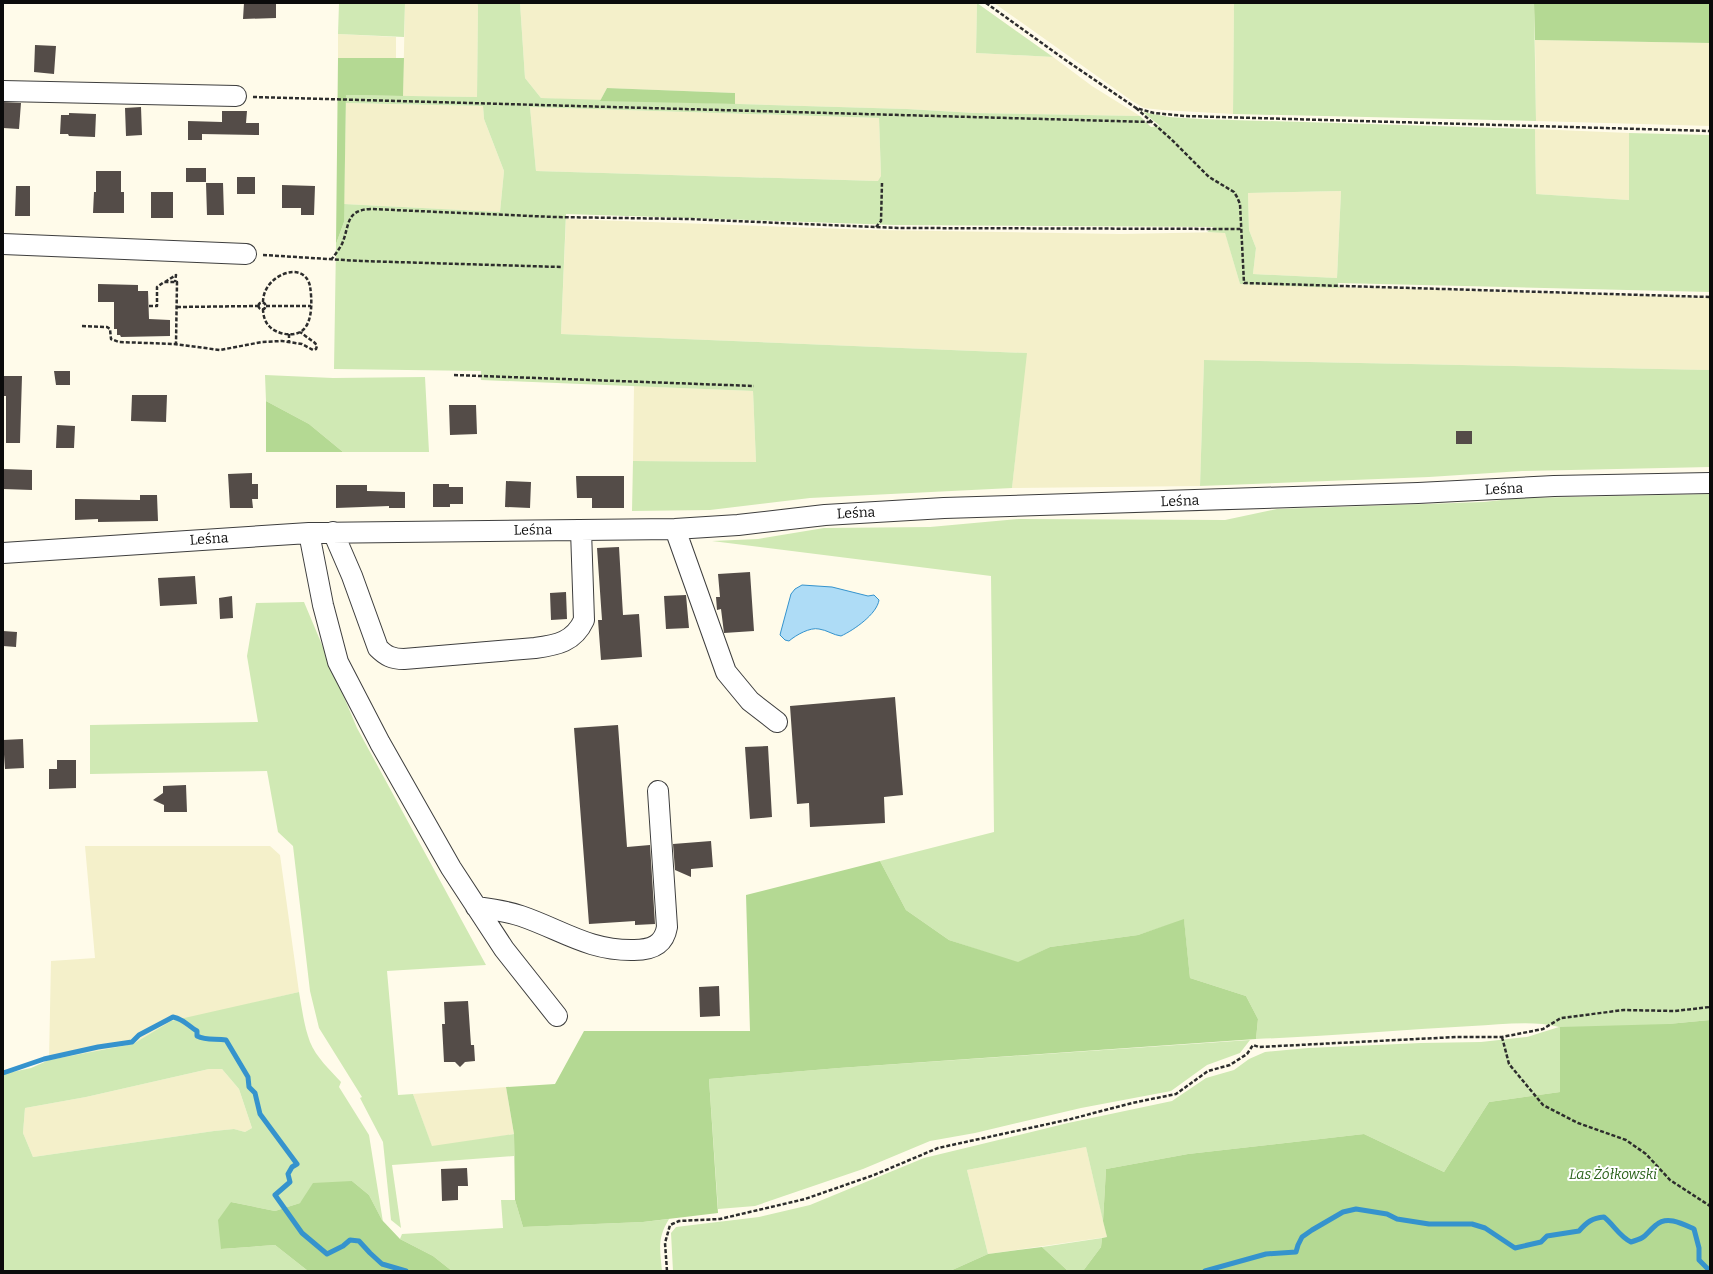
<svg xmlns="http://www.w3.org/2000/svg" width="1713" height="1274" font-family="Bitter,serif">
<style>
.farmland{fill:#f4f0ca}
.green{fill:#d0e9b4;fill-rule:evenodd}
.forest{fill:#b4d993}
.water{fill:#aedcf6;stroke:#3593cd}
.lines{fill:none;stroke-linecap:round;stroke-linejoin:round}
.stream{stroke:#3593cd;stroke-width:5}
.building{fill:#544c48}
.minor-casing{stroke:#3e3e3e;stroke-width:22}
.path{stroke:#2d2d2d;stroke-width:2.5;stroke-dasharray:4 2;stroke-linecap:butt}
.minor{stroke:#fff;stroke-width:20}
.labels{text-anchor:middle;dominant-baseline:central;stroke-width:4;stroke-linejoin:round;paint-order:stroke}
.street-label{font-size:14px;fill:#0b0b0b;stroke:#fff}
.park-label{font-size:14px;font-style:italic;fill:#2c631c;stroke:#fff}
</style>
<rect width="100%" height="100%" fill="#fffbea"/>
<path class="farmland" d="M 405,3 L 477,3 L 478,6 L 477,97 L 403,96 Z
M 520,3 L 977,3 L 976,53 L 1053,57 L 1092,86 L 1140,116 L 975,113 L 907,109 L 735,104 L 735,93 L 607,88 L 600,101 L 541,98 L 525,78 Z
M 994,3 L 1234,3 L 1233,114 L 1162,110 L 1144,108 L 1132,101 Z
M 338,34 L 396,37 L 396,58 L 338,58 Z
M 1535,40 L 1710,43 L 1710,126 L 1536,121 Z
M 346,103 L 483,106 L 484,119 L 504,171 L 500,212 L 344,204 Z
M 530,107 L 879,118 L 881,176 L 879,181 L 536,171 Z
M 1535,129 L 1629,133 L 1629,200 L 1536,194 Z
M 1341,191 L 1337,278 L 1253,274 L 1256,248 L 1249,230 L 1248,193 Z
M 566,219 L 875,230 L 1120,234 L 1225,232 L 1240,284 L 1710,298 L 1710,370 L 1204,360 L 1200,486 L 1012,488 L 1026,353 L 561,334 Z
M 634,386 L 753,391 L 756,462 L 633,461 Z
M 85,846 L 270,846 L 280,855 L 299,992 L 207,1014 L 172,1021 L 133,1044 L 49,1060 L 51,961 L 95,958 Z
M 209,1069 L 222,1069 L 239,1089 L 252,1128 L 245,1132 L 234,1129 L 214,1131 L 33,1157 L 23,1133 L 25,1108 L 86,1097 Z
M 506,1087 L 514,1134 L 432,1147 L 413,1094 Z
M 1086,1147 L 1107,1237 L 988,1254 L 967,1170 Z"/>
<path class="green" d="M 339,3 L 405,3 L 404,37 L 338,34 Z
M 477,3 L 520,3 L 525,78 L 541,98 L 907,109 L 975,113 L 1140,116 L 1151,127 L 1160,126 L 1143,112 L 1169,117 L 1200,119 L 1535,129 L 1536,194 L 1629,200 L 1629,133 L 1710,135 L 1710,292 L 1338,283 L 1339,288 L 1240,284 L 1225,233 L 1207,232 L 1214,227 L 895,225 L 566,214 L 561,334 L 1027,353 L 1012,488 L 810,498 L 710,510 L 632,511 L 633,461 L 756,462 L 753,391 L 481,380 L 481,371 L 334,369 L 336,244 L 344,222 L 344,204 L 500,212 L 504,171 L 484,119 L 483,106 L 346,103 L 346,95 L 477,97 L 478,6 ZM 530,107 L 879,118 L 881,176 L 878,181 L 536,171 ZM 1341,191 L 1337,278 L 1253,274 L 1256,248 L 1249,230 L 1248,193 Z
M 977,3 L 1053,57 L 976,53 Z
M 1234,3 L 1534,3 L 1536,121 L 1233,114 Z
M 1204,360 L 1710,370 L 1710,467 L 1522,471 L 1429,477 L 1200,486 Z
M 265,375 L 333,378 L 425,377 L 429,452 L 343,452 L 309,424 L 266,401 Z
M 1710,494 L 1710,1020 L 1668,1024 L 1560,1092 L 1489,1102 L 1444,1172 L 1364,1134 L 1188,1154 L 1106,1169 L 1103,1221 L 1086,1147 L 967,1170 L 988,1254 L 950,1271 L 673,1271 L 671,1233 L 676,1227 L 759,1217 L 810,1205 L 924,1158 L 1068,1123 L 1172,1101 L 1206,1078 L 1234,1070 L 1249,1059 L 1265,1052 L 1308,1048 L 1421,1043 L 1481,1042 L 1527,1037 L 1559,1027 C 1532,1020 1500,1025 1472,1026 C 1400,1030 1328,1036 1256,1039 L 1258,1019 L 1246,996 L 1190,978 L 1184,920 L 1138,935 L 1050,947 L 1018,963 L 949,940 L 906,910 L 880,861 L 994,832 L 991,576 L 712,541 L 758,539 L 824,528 L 930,527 L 1019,519 L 1225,520 L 1277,509 L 1484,502 L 1519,498 Z
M 304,602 L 357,728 L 486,965 L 387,971 L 398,1095 L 413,1094 L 432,1146 L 514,1134 L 514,1156 L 392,1165 L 401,1228 L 391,1220 L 383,1142 L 360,1098 L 362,1097 L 319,1028 L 310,991 L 293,846 L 278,832 L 267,771 L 90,774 L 90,725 L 258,722 L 247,656 L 256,603 Z
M 299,992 C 302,1009 304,1026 310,1042 C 316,1057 330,1070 341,1082 L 339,1087 L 369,1135 L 383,1222 L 369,1195 L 352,1181 L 300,1203 L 275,1211 L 231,1202 L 221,1249 L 275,1245 L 308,1271 L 3,1271 L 3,1074 L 31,1068 L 49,1060 L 133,1044 L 171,1021 ZM 209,1069 L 222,1069 L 239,1089 L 252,1128 L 245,1132 L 234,1129 L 214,1131 L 33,1157 L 23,1133 L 25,1108 L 86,1097 Z
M 1250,1040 L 1240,1053 L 1207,1065 L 1171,1091 L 1081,1108 L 975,1133 L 930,1141 L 863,1169 L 755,1206 L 718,1209 L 709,1079 L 839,1068 Z
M 501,1200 L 515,1200 L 523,1227 L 643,1222 L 669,1219 C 657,1239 660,1249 662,1271 L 452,1271 L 433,1256 L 400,1239 L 402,1234 L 503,1228 Z
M 1102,1238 L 1101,1247 L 1083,1271 L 1068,1271 L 1042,1247 Z"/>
<path class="forest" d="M 1534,3 L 1710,3 L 1710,43 L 1535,40 Z
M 338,58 L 404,58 L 403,96 L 346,95 L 344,222 L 336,244 Z
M 607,88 L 735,93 L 735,104 L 600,101 Z
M 266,401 L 309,424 L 343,452 L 266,452 Z
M 880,861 L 906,910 L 949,940 L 1018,962 L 1050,947 L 1138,935 L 1184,919 L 1190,978 L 1246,996 L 1258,1019 L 1256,1039 L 839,1068 L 709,1079 L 718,1213 L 643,1222 L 523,1227 L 515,1200 L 514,1134 L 506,1087 L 555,1084 L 584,1031 L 750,1031 L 746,895 Z
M 1710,1020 L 1710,1271 L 1083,1271 L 1101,1247 L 1102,1238 L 1107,1237 L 1103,1221 L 1106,1169 L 1188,1154 L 1364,1134 L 1444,1172 L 1489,1102 L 1560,1092 L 1560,1027 L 1668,1024 Z
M 352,1181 L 369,1195 L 382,1220 L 400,1239 L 433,1256 L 452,1271 L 308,1271 L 275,1245 L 221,1249 L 218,1220 L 231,1202 L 275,1211 L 300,1203 L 313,1183 Z
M 1042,1247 L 1068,1271 L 950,1271 L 988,1254 Z"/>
<path class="water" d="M 802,585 L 832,587 L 868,596 L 874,595 L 879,600 C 877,614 854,630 841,636 C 833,635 827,630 819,629 C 810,627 796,635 789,641 L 785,640 L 780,635 L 781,631 L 791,594 L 795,589 Z"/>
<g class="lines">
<path class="stream" d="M 3,1073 L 44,1059 L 98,1047 L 132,1042 L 139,1035 L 173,1017 C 184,1019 188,1026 197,1031 L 197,1036 C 207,1041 216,1038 226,1040 L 248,1077 L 249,1087 L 255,1093 L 260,1114 L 297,1164 L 292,1167 L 288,1174 L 290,1182 L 275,1195 L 302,1233 L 327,1254 L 343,1246 L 350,1240 L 359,1241 L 370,1253 L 382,1264 L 406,1271
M 1205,1271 L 1266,1254 L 1296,1252 L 1298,1245 L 1302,1237 L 1312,1230 L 1343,1212 L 1356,1209 L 1387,1214 L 1397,1219 L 1429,1224 L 1472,1224 L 1485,1228 L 1515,1248 L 1541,1242 L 1547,1236 L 1579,1231 C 1587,1222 1592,1218 1604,1217 C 1614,1225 1619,1236 1631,1242 C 1648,1237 1644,1235 1656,1225 C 1667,1215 1683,1224 1694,1229 L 1699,1248 L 1699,1260 L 1710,1271"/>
</g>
<path class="building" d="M 244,3 L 276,3 L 276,18 L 243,19 Z
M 35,45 L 56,46 L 54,74 L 34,72 Z
M 3,102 L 21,103 L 19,129 L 3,128 Z
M 141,107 L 142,135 L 126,136 L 125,108 Z
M 222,111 L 247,111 L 246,123 L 259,123 L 259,135 L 202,134 L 202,140 L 188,140 L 188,121 L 222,122 Z
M 69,113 L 96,114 L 95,137 L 69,136 L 68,134 L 60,134 L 61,115 L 69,115 Z
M 186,168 L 206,168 L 206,182 L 186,182 Z
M 96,171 L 121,171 L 121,192 L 124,192 L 124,213 L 93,213 L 94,192 L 96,192 Z
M 237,177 L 255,177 L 255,194 L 237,194 Z
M 206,183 L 223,183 L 224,215 L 207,215 Z
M 282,185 L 315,186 L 314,215 L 301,215 L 301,208 L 282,208 Z
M 16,186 L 30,186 L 30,216 L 15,216 Z
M 151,192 L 173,192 L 173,218 L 151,218 Z
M 98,284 L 138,285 L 138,291 L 148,291 L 149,319 L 170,320 L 170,336 L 121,337 L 120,335 L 117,335 L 117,329 L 114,329 L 114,302 L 98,302 Z
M 54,371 L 70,371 L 70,385 L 56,385 Z
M 3,376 L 22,376 L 20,443 L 6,443 L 6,396 L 3,396 Z
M 132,395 L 167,395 L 166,422 L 131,421 Z
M 449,405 L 476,405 L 477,434 L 450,435 Z
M 57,425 L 75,426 L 74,448 L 56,448 Z
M 1456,431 L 1472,431 L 1472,444 L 1456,444 Z
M 3,469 L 32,470 L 32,490 L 3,489 Z
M 252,473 L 252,484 L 258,484 L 258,499 L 252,499 L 253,508 L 230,508 L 228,474 Z
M 576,476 L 624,476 L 624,508 L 592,508 L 592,498 L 577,498 Z
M 506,481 L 531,482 L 530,508 L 505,507 Z
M 433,484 L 449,484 L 449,487 L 463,487 L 463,504 L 450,504 L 450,507 L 433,507 Z
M 336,485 L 367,485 L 367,491 L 405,492 L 405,508 L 389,508 L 389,506 L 336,508 Z
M 140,495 L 157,495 L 158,521 L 98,522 L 98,519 L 75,520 L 75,499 L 140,500 Z
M 619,547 L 623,615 L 639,614 L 642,657 L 601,660 L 598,620 L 602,620 L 597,548 Z
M 750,572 L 754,631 L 724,633 L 721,609 L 717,610 L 716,597 L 720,597 L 718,574 Z
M 195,576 L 197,604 L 160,606 L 158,578 Z
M 566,592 L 567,619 L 551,620 L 550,593 Z
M 686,595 L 689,628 L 666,629 L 664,596 Z
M 232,596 L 233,618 L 220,619 L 219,598 Z
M 3,631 L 17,632 L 16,647 L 3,646 Z
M 895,697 L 903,795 L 884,797 L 885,823 L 810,827 L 809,803 L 797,804 L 790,706 Z
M 618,725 L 627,847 L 650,845 L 655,924 L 635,925 L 635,921 L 589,924 L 574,728 Z
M 23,739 L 24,768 L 5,769 L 3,740 Z
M 768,746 L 772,817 L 750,819 L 745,747 Z
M 57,760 L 76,760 L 76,788 L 49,789 L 49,769 L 57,769 Z
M 186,785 L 187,812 L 164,812 L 164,805 L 153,800 L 163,793 L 163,786 Z
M 711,841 L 713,867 L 691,869 L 691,877 L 675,870 L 673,844 Z
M 719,986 L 720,1016 L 700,1017 L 699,987 Z
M 468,1001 L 471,1045 L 474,1045 L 475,1061 L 465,1062 L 460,1067 L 455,1062 L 444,1062 L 442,1024 L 445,1024 L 444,1002 Z
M 467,1168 L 468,1186 L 458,1186 L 458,1200 L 442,1201 L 441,1169 Z"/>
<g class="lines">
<g class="minor-casing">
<path id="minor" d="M 3,91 L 236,96
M 3,244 L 246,254
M 675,529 L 726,672 L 750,701 L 777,722
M 333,532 L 352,576 L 378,648 C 386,656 392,659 404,659 L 535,648 C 557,645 574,642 584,620 L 581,530
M 309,533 L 323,605 L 338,662 L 380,743 L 451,868 L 504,949 L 557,1016
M 3,553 L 309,533 L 675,529 L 738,525 L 825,515 L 944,508 L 1418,493 L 1554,486 L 1710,483
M 476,907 C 491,909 507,911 521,916 C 562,930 589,951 634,950 C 651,950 664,945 667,927 L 658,791"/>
</g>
<path class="path" d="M 986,3 L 1064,59 L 1136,108 L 1154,113 L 1185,116 L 1710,131
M 253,97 L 1151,122
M 1136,108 L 1171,139 L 1209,177 L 1234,192 L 1237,197 L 1240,204 L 1244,283 L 1710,297
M 876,227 L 881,221 L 882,183
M 263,255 L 361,261 L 561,267
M 331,260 C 335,255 339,249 342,244 C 350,225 345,210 371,209 L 554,217 L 688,219 L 898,228 L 1241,229
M 165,282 L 176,275 L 175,282
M258.5 306a3.5 3.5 0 1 1 7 0a3.5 3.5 0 1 1-7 0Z
M 149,306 L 157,306 L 157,287 L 164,282 L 177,282 L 176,344
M 266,306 L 311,306
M 177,307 L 258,306
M 263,309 C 263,315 265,322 269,326 C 276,334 294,338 303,330 C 313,321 312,299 310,286 C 304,259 263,275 263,302
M 82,326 L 107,327 L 110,329 L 111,339 L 119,342 L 174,344 L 220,350 L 262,342 L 282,341 L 302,344 L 313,350 L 316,349 L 317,346 L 315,343 L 300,332
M 289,334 L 289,342
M 454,375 L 754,386
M 1502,1037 L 1509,1064 L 1543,1105 L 1578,1123 L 1626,1140 L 1646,1154 L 1670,1180 L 1710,1206
M 667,1271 L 665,1243 L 670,1225 L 679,1221 L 720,1219 L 805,1199 L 874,1175 L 938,1148 L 1071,1119 L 1132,1103 L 1176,1094 L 1208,1071 L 1230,1065 L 1247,1054 L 1253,1045 L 1259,1047 L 1456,1037 L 1502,1037 L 1543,1029 L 1561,1018 L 1624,1010 L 1675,1011 L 1710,1007"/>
<use href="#minor" class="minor"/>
</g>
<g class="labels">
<g class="street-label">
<text transform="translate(1504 489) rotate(-3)">Leśna</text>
<text transform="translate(1180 501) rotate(-2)">Leśna</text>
<text transform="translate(856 513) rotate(-3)">Leśna</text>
<text transform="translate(533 530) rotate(-1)">Leśna</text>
<text transform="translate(209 539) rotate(-4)">Leśna</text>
</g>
<g class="park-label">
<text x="1613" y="1174">Las Żółkowski</text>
</g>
</g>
<rect width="1713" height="1274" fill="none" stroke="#0b0b0b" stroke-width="8"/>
</svg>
